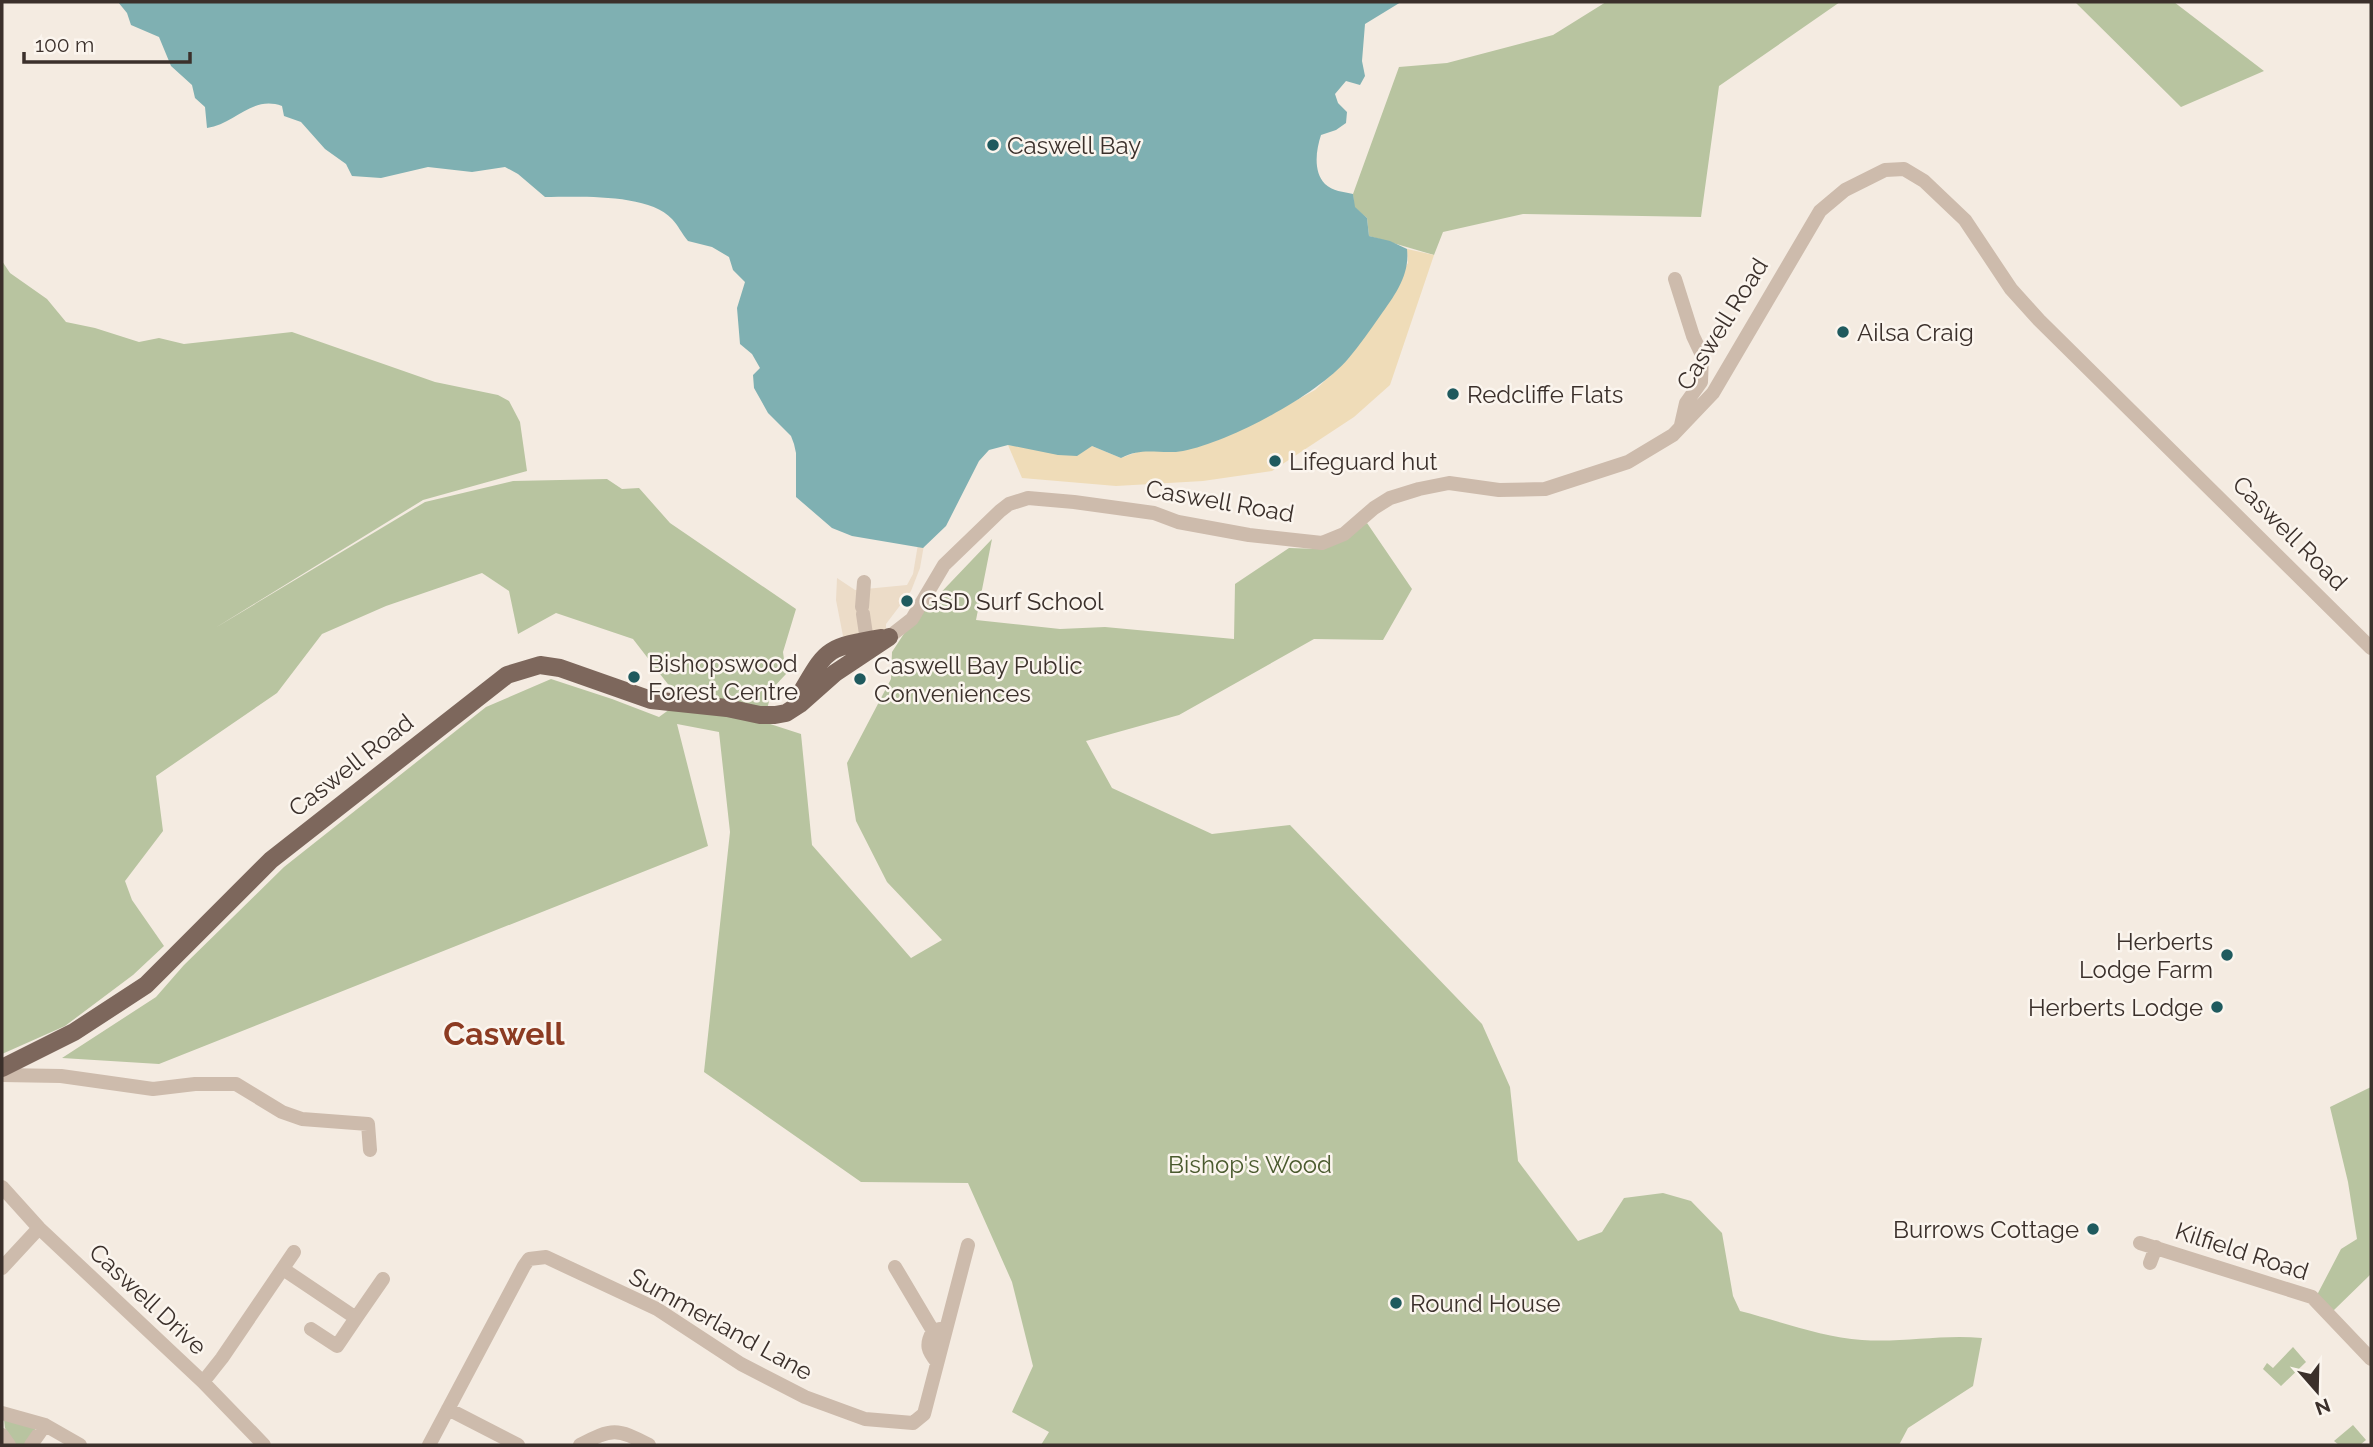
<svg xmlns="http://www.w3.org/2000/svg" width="2373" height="1447" font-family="Raleway,sans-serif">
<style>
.green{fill:#b8c4a0}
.sand{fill:#efdcb8}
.plaza{fill:#ecdcc8}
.water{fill:#7fb0b2}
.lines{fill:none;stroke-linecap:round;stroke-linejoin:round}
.minor{stroke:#cdbbac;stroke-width:14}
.major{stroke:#7d675c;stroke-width:18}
.poi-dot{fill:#1f5a5e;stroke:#fbf5ee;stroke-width:2.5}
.labels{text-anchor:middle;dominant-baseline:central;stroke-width:5;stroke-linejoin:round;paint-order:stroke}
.poi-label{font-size:24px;fill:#3b302b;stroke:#fbf5ee;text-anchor:start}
.street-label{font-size:24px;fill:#3b302b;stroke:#fbf5ee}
.park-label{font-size:24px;fill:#4a5a2e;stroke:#fbf5ee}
.district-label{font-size:32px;font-weight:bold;fill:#8c3b22;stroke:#fbf5ee}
</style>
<rect width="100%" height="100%" fill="#f4ebe1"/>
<path class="green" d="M 1606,2 L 1840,2 L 1719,86 L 1701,217 L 1523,214 L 1443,232 L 1434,255 L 1369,236 L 1367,218 L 1354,207 L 1353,194 L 1399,67 L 1447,63 L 1553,35 Z
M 2075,2 L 2174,2 L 2264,71 L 2181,107 Z
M 2,261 L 10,273 L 47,299 L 66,322 L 95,328 L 139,342 L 159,338 L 184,344 L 292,332 L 435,382 L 498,395 L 509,401 L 520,422 L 527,471 L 423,500 L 215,628 L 425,502 L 513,481 L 607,479 L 622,489 L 639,488 L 670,523 L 796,609 L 783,652 L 786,674 L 772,689 L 764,722 L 801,734 L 812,845 L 911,958 L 942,940 L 887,882 L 856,821 L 847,763 L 891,679 L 892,652 L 909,626 L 992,539 L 976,620 L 1060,629 L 1105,627 L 1234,639 L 1235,584 L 1289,548 L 1320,549 L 1367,523 L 1412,589 L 1383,640 L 1314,639 L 1179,715 L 1086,741 L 1112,788 L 1212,834 L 1290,825 L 1482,1024 L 1510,1087 L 1518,1161 L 1578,1241 L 1602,1232 L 1624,1198 L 1663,1193 L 1691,1201 L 1722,1233 L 1733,1296 L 1740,1311 C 1779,1321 1821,1337 1862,1340 C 1902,1343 1942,1334 1982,1338 L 1973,1386 L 1908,1428 L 1899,1445 L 1041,1445 L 1049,1432 L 1012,1412 L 1033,1366 L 1012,1282 L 968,1183 L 861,1182 L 704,1072 L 730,832 L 719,732 L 677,724 L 708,846 L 159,1064 L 62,1058 L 156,997 L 184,965 L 284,867 L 486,707 L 551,679 L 612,699 L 659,717 L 681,701 L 633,639 L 556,613 L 518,634 L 509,591 L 482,573 L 386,606 L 322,634 L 277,693 L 156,776 L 163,831 L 125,881 L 132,900 L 164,946 L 133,975 L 65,1026 L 2,1054 Z
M 2371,1087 L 2371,1274 L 2333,1311 L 2317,1295 L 2341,1249 L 2357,1239 L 2348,1182 L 2330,1107 Z
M 2293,1347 L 2306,1362 L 2281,1386 L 2263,1369 L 2267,1363 L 2273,1368 Z
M 4,1419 L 36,1428 L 25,1445 L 16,1445 L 5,1428 Z
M 2353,1425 L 2366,1440 L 2360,1445 L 2339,1445 L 2334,1441 Z"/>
<path class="sand" d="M 1407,249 L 1434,255 L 1390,385 L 1354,417 L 1272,471 L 1203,481 L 1116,486 L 1022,478 L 1008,445 L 1021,447 L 1092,446 L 1121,458 L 1140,451 L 1181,451 L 1218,440 L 1264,418 L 1315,390 L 1348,359 L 1408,263 Z"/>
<path class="plaza" d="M 919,538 L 925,539 L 920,568 L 911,591 L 886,624 L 886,629 L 846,638 L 843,636 L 836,600 L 837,578 L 855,590 L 907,585 L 913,574 Z"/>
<path class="water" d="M 118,2 L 1401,2 L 1365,24 L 1362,61 L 1365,76 L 1360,85 L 1346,81 L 1335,94 L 1338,103 L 1347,112 L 1346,123 L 1336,130 L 1321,135 C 1316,150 1313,172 1325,184 C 1332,191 1344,192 1353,194 L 1355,207 L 1367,218 L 1369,236 L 1390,241 L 1407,249 C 1410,275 1395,295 1380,316 C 1370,330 1360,345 1348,359 C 1317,395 1230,442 1183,451 C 1160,455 1144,446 1121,458 L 1092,446 L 1077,456 L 1058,455 L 1008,445 L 989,450 L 979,461 L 946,526 L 923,548 L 852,536 L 832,528 L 796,497 L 796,453 L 794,444 L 791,436 L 768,413 L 754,388 L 753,375 L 760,368 L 752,354 L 740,344 L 737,308 L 745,282 L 733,270 L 729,257 L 712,247 L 688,241 C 682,234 678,225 672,219 C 648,193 578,197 545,197 L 518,174 L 505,167 L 472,172 L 428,167 L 381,178 L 352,176 L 346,164 L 325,149 L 301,122 L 284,116 L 282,106 C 252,95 235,124 207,128 L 205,107 L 195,98 L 192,85 L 171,66 L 159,37 L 131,25 L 127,13 Z"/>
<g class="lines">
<path class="minor" d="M 1675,279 L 1693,336 L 1702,355 L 1701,382 L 1686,403 L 1681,425
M 862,607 L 864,582
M 863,614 L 867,641
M 889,637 L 912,619 L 944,565 L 1000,511 L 1009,504 L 1028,498 L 1074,502 L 1154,513 L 1178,522 L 1249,535 L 1322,543 L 1344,534 L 1374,508 L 1390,498 L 1419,489 L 1449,483 L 1499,490 L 1545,489 L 1628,462 L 1673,435 L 1713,393 L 1820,211 L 1845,190 L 1885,170 L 1904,169 L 1924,181 L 1965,220 L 2011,289 L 2039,320 L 2371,648
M 2,1075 L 61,1076 L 153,1089 L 195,1084 L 236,1084 L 282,1112 L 302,1119 L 368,1124 L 370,1150
M 2,1187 L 39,1228 L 203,1382 L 264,1445
M 2140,1243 L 2312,1297 L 2371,1359
M 2150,1263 L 2156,1247
M 895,1267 L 933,1331
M 2,1268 L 39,1228
M 283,1269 L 356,1318 L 337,1346 L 311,1329
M 356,1318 L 383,1279
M 937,1362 C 928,1351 925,1345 933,1331 L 940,1329
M 203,1382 L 222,1358 L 294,1252
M 448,1409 L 518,1445
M 2,1413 L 45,1425 L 80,1445
M 2,1435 L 9,1445
M 31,1445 L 45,1425
M 429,1445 L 524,1266 L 529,1259 L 546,1257 L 657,1309 L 741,1364 L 805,1397 L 865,1419 L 913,1423 L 924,1414 L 968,1245
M 580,1445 C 612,1428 617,1428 649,1445"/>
<path class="major" d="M 796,701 C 827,650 821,648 882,638
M 2,1068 L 74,1032 L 146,985 L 271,860 L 507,675 L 540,665 L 560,668 L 651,700 L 727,708 L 760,715 L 775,715 L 786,713 L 800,704 L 835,673 L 889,637"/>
</g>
<g class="poi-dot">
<circle cx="993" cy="145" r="7"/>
<circle cx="1843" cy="332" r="7"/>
<circle cx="1453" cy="394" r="7"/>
<circle cx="1275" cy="461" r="7"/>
<circle cx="907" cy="601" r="7"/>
<circle cx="634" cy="677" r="7"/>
<circle cx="860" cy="679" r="7"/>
<circle cx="2227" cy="955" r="7"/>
<circle cx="2217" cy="1007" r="7"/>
<circle cx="2093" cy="1229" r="7"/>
<circle cx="1396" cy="1303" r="7"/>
</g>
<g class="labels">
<g class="poi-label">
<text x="1007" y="145">Caswell Bay</text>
<text x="1857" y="332">Ailsa Craig</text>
<text x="1467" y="394">Redcliffe Flats</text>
<text x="1289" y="461">Lifeguard hut</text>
<text x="921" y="601">GSD Surf School</text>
<text x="648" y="663">Bishopswood<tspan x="648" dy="28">Forest Centre</tspan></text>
<text x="874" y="665">Caswell Bay Public<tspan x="874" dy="28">Conveniences</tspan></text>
<text x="2213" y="941" text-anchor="end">Herberts<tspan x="2213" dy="28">Lodge Farm</tspan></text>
<text x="2203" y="1007" text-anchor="end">Herberts Lodge</text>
<text x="2079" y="1229" text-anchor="end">Burrows Cottage</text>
<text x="1410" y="1303">Round House</text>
</g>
<g class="street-label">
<text transform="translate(1722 324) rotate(-58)">Caswell Road</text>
<text transform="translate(1220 501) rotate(10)">Caswell Road</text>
<text transform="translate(2290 533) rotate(45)">Caswell Road</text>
<text transform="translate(351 765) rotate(-38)">Caswell Road</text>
<text transform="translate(2242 1251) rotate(18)">Kilfield Road</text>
<text transform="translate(148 1299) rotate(43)">Caswell Drive</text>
<text transform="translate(721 1324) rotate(29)">Summerland Lane</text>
</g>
<g class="park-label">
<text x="1250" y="1164">Bishop's Wood</text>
</g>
<g class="district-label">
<text x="504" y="1033">Caswell</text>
</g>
</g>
<rect width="2373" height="1447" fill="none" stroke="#3b302b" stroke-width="7"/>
<g transform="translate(2317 1391) rotate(160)" stroke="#fbf5ee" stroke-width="5" paint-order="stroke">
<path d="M0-5L12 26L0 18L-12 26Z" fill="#3b302b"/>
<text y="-10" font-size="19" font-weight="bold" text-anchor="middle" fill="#3b302b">N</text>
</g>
<path d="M24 52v10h166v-10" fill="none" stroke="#3b302b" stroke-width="3.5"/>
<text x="35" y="52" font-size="21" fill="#3b302b" stroke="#fbf5ee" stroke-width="5" paint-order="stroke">100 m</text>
</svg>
